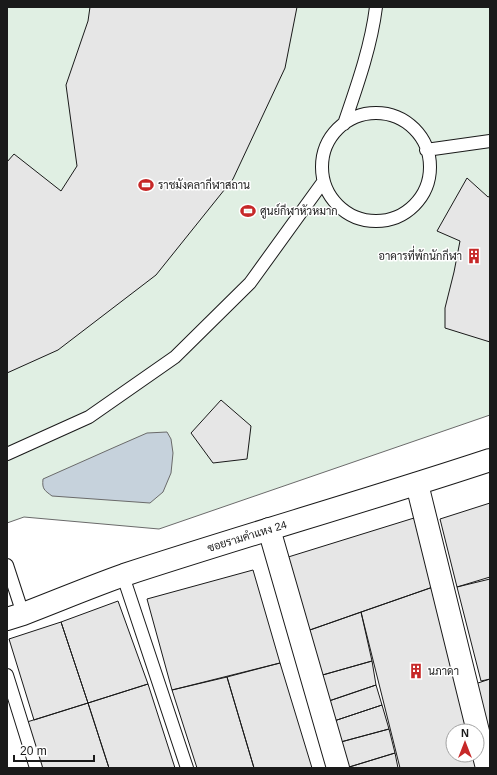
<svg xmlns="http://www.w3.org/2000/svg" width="497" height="775" font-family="Arial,Sarabun,sans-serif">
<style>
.green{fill:#e0efe3;stroke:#6a6a6a}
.water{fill:#c6d2dc;stroke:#6a6a6a}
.building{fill:#e6e6e6;stroke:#1a1a1a}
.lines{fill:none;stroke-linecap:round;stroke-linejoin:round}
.lane-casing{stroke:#1a1a1a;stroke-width:14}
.street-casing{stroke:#1a1a1a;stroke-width:24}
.secondary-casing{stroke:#1a1a1a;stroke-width:24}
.lane{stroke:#fff;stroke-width:12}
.street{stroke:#fff;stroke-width:22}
.secondary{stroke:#fff;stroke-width:22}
.labels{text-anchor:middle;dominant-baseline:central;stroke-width:3;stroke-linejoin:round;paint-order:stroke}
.poi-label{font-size:11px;fill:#1a1a1a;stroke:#fff;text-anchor:start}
.street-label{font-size:11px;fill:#1a1a1a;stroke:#fff}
</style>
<rect width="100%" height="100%" fill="#fff"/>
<path class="green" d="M 7,7 L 490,7 L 490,415 L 159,529 L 24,517 L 7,523 Z"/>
<path class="water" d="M 167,432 L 171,439 L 173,453 L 171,473 L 163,492 L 150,503 L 52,496 C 44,490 42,489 43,479 L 115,447 L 147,433 Z"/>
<path class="building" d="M 90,7 L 297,7 L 285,68 L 233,179 L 156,275 L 58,350 L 7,373 L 7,162 L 14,154 L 61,191 L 77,166 L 66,85 L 88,21 Z
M 467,178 L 488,197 L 490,196 L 490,342 L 445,328 L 445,308 L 454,272 L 460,241 L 437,231 Z
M 221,400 L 251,426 L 247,459 L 213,463 L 191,433 Z
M 490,503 L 490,577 L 457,587 L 440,519 Z
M 414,518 L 433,587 L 307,631 L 285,558 Z
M 253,570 L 280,663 L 172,690 L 147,599 Z
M 490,579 L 490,679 L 481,681 L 457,587 Z
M 433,587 L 471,731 L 453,731 L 453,755 L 477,755 L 481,768 L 400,768 L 361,612 Z
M 118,601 L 148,684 L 88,703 L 61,622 Z
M 361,612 L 372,661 L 319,676 L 307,631 Z
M 61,622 L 88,703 L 34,720 L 9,639 Z
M 372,661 L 376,685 L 326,702 L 319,676 Z
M 280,663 L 312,768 L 254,768 L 227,677 Z
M 227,677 L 254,768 L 197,768 L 172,690 Z
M 490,679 L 490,741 L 475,684 Z
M 148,684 L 175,768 L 109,768 L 88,703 Z
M 376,685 L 382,705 L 331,722 L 326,702 Z
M 88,703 L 109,768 L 42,768 L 27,722 Z
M 382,705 L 389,729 L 337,743 L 331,722 Z
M 389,729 L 395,753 L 346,768 L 337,743 Z
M 395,753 L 398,768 L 346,768 Z"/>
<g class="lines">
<g class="lane-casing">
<path id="lane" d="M322 167a54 54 0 1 1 108 0a54 54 0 1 1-108 0Z
M 344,124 C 357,86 371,47 376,7
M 426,150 L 490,141
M 7,454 L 89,417 L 175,357 L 250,283 L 323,182
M 7,565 L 23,614
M 123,576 L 187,768
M 7,675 L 36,768"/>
</g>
<g class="street-casing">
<path id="street" d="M 417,484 L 487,768
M 269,529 L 338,768"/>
</g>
<g class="secondary-casing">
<path id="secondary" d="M 7,619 L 23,614 C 57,601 90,587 124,575 C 246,535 369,500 490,460"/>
</g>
<use href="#lane" class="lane"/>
<use href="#street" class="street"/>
<use href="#secondary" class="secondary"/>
</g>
<defs>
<g id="stadium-bare" transform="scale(1.2)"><path d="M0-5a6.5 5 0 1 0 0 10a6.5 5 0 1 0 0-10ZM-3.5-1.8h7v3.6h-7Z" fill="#c62828" stroke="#fff" stroke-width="2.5" paint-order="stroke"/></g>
<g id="building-bare" transform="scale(1.2)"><path d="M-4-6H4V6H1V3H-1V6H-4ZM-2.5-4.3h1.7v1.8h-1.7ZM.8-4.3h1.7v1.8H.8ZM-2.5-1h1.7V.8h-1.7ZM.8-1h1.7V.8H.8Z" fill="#c62828" stroke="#fff" stroke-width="2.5" paint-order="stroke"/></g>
</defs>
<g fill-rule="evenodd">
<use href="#stadium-bare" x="146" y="185"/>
<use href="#stadium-bare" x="248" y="211"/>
<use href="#building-bare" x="474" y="256"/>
<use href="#building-bare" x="416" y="671"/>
</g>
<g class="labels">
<g class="poi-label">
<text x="158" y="185">ราชมังคลากีฬาสถาน</text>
<text x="260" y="211">ศูนย์กีฬาหัวหมาก</text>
<text x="462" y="256" text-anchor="end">อาคารที่พักนักกีฬา</text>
<text x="428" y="671">นภาดา</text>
</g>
<g class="street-label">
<text transform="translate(247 536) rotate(-17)">ซอยรามคำแหง 24</text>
</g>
</g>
<rect width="497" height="775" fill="none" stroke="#1a1a1a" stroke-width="16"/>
<g transform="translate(465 743)"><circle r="19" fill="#ffffff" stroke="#a3a3a3"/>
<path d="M0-3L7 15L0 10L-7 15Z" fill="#c62828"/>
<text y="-6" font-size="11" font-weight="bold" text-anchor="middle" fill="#1a1a1a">N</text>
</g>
<path d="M14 755v6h80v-6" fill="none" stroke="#1a1a1a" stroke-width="2"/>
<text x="20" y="755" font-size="12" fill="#1a1a1a" stroke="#ffffff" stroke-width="3" paint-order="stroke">20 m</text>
</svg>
